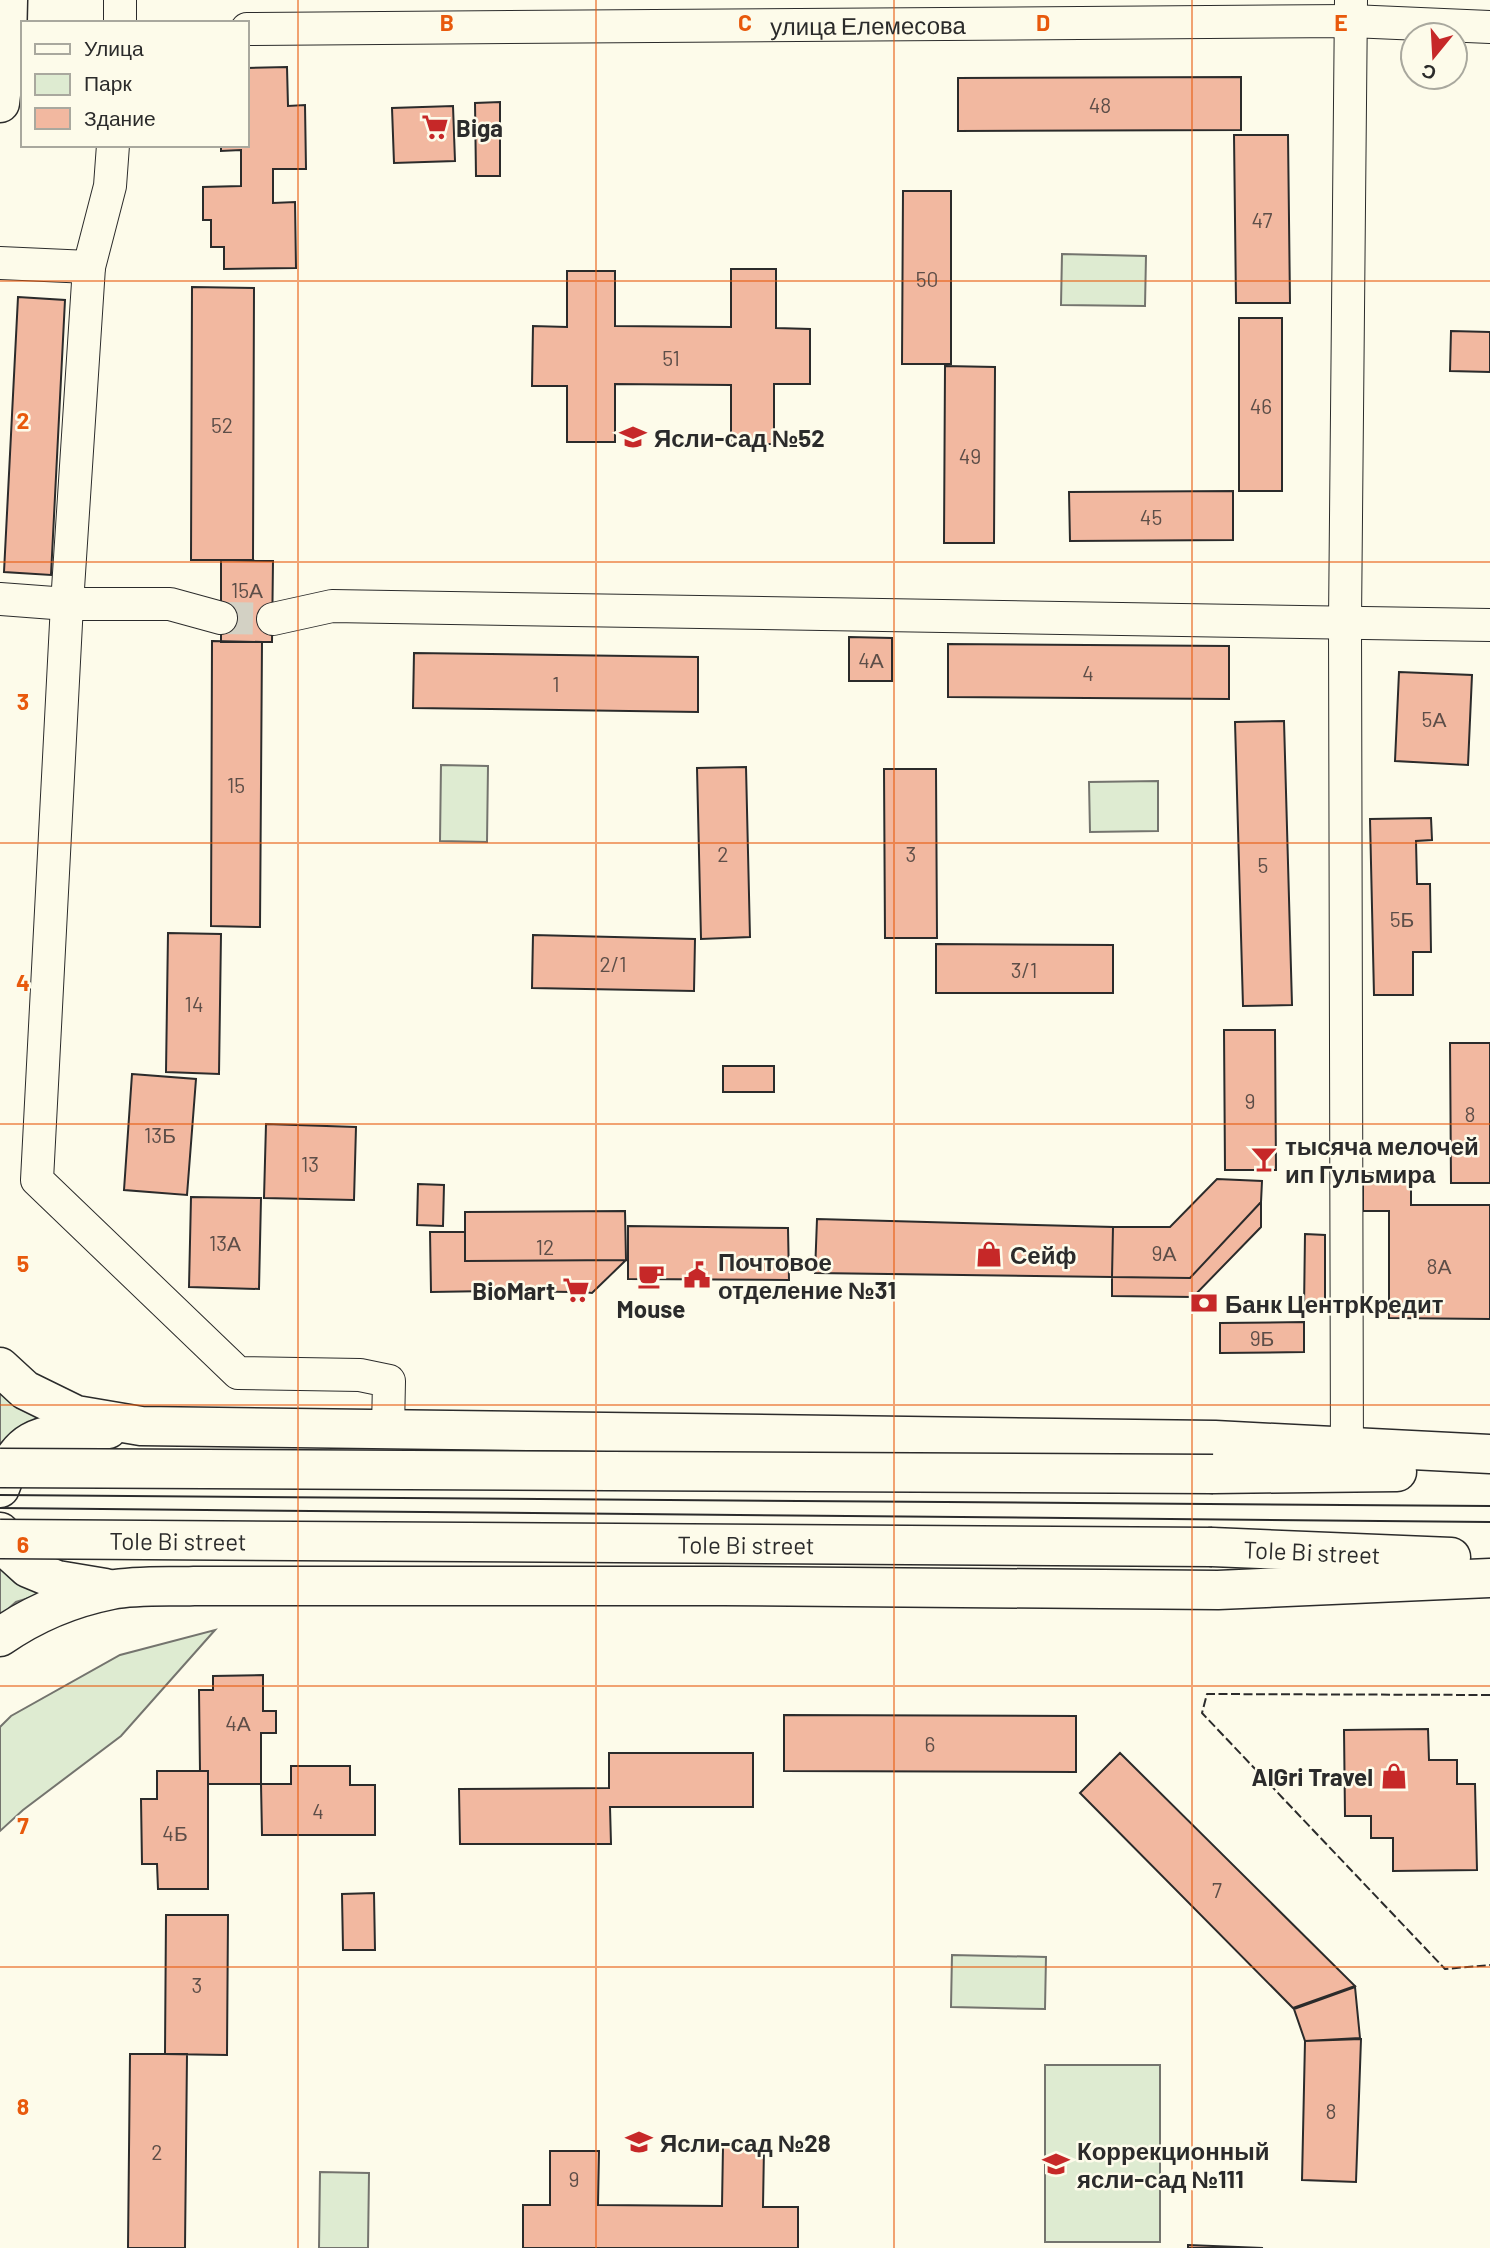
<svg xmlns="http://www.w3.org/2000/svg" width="1490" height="2248" font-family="Barlow,sans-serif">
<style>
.green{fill:#deebd1;stroke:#74746e;stroke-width:2}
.building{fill:#f2b8a0;stroke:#2b2b2b;stroke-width:2}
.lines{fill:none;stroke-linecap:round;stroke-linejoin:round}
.minor-tunnel{stroke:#d3d1c4;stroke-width:32;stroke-dasharray:32 16;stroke-linecap:butt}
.minor-casing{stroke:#2b2b2b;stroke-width:34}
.major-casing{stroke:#2b2b2b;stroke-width:41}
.minor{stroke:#fdfbea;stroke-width:32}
.major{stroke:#fdfbea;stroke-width:38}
.tram{stroke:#2b2b2b;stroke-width:2}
.major-bridge-casing{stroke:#2b2b2b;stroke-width:41;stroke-linecap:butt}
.major-bridge{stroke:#fdfbea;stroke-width:38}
.fence{stroke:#2b2b2b;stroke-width:2;stroke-dasharray:9 3.5;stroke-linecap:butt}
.grid{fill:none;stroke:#e8590c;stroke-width:2;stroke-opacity:0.55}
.labels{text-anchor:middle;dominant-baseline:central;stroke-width:5;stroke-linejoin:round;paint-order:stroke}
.number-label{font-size:21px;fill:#5d4e48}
.street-label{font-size:24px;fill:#2b2b2b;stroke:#fdfbea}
.poi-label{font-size:24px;font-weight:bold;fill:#2b2b2b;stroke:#fdfbea;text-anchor:start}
.grid-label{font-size:23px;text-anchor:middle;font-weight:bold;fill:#e8590c;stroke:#fdfbea;stroke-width:5;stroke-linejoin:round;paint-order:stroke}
</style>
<rect width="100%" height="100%" fill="#fdfbea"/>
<path class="green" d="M 1062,254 L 1146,256 L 1145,306 L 1061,305 Z
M 441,765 L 488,766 L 487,842 L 440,841 Z
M 1158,781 L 1158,831 L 1090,832 L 1089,782 Z
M 0,1388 L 52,1420 L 0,1456 Z
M 0,1553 L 52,1591 L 16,1602 L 0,1616 Z
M 215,1630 L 121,1736 L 23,1810 L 0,1831 L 0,1727 L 11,1716 L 120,1655 Z
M 952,1955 L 1046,1957 L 1045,2009 L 951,2007 Z
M 1045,2065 L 1160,2065 L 1160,2242 L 1045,2242 Z
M 320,2172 L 369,2173 L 368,2248 L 319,2248 Z"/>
<path class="building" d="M 287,67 L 288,106 L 305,105 L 306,169 L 273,169 L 273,203 L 295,202 L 296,268 L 224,269 L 224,247 L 211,247 L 211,220 L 203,220 L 203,187 L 241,186 L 241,150 L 221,151 L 221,145 L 247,145 L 247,68 Z
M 1241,77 L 1241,130 L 958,131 L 958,78 Z
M 500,102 L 500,176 L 476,176 L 475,103 Z
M 453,106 L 455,161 L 394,163 L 392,108 Z
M 1234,135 L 1288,135 L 1290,303 L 1236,303 Z
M 903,191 L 951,191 L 951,364 L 902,364 Z
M 731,269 L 776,269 L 776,328 L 810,329 L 810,384 L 774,384 L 774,444 L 731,444 L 731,385 L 615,384 L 615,442 L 567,442 L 567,386 L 532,386 L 533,326 L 567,327 L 567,271 L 615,271 L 615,326 L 731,327 Z
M 192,287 L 254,288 L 253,560 L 191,560 Z
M 18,297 L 65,300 L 51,575 L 4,572 Z
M 1239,318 L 1282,318 L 1282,491 L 1239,491 Z
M 1451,331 L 1490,332 L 1490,372 L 1450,371 Z
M 945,366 L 995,367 L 994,543 L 944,543 Z
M 1233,491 L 1233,540 L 1070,541 L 1069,492 Z
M 221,560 L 273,561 L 272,642 L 221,642 Z
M 849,637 L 892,638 L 892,681 L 849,681 Z
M 212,641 L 262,642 L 260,927 L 211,926 Z
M 948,644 L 1229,646 L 1229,699 L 948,697 Z
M 414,653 L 698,657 L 698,712 L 413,708 Z
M 1399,672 L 1472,675 L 1468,765 L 1395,761 Z
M 1284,721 L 1292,1005 L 1243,1006 L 1235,722 Z
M 746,767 L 750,937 L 701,939 L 697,768 Z
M 884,769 L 936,769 L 937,938 L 885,938 Z
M 1431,818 L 1432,840 L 1416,841 L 1417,884 L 1430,884 L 1431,952 L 1413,952 L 1413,995 L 1374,995 L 1370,819 Z
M 168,933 L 221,934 L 219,1074 L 166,1072 Z
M 533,935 L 695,939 L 694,991 L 532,988 Z
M 936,944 L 1113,945 L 1113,993 L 936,993 Z
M 1224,1030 L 1275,1030 L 1276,1170 L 1225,1170 Z
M 1450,1043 L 1490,1043 L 1490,1183 L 1451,1183 Z
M 723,1066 L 774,1066 L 774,1092 L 723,1092 Z
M 132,1074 L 196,1079 L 187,1195 L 124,1190 Z
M 266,1124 L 356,1127 L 354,1200 L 264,1198 Z
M 1363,1173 L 1411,1173 L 1411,1205 L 1490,1205 L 1490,1319 L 1389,1318 L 1389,1211 L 1363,1211 Z
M 1217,1179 L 1262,1181 L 1261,1202 L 1190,1278 L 1112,1277 L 1113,1227 L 1170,1227 Z
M 418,1184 L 444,1185 L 443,1226 L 417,1225 Z
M 191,1197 L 261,1198 L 259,1289 L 189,1287 Z
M 1261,1202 L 1261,1227 L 1193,1297 L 1112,1296 L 1112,1277 L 1190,1278 Z
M 625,1211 L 626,1260 L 465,1261 L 465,1212 Z
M 817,1219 L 1113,1227 L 1112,1277 L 815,1273 Z
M 628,1226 L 788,1228 L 789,1280 L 628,1279 Z
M 430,1232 L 465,1232 L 465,1261 L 626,1260 L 592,1293 L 584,1292 L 582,1297 L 577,1300 L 571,1298 L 570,1292 L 510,1291 L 500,1299 L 494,1297 L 490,1291 L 431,1292 Z
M 1305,1234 L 1325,1235 L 1325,1309 L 1304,1309 Z
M 1304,1322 L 1304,1352 L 1220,1353 L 1220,1323 Z
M 263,1675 L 263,1711 L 276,1711 L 276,1733 L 261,1733 L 261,1784 L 208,1784 L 208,1771 L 200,1771 L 199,1690 L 213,1690 L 213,1676 Z
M 784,1715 L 1076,1716 L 1076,1772 L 784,1771 Z
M 1428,1729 L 1429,1760 L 1457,1760 L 1457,1784 L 1475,1784 L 1477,1870 L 1393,1871 L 1393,1838 L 1371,1838 L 1371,1816 L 1345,1816 L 1344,1730 Z
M 609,1753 L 753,1753 L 753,1807 L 610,1807 L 611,1844 L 460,1844 L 459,1789 L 609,1788 Z
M 1120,1753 L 1355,1986 L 1293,2008 L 1080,1793 Z
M 291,1766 L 350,1766 L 350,1785 L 375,1785 L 375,1835 L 262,1835 L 261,1784 L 291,1784 Z
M 157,1771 L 208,1771 L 208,1889 L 158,1889 L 157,1864 L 142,1864 L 141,1799 L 157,1799 Z
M 374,1893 L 375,1950 L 343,1950 L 342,1894 Z
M 166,1915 L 228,1915 L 227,2055 L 165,2054 Z
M 1355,1987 L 1360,2038 L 1305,2041 L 1294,2009 Z
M 1361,2039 L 1356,2182 L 1302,2180 L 1305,2041 Z
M 130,2054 L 187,2054 L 185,2248 L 128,2248 Z
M 723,2146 L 764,2147 L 763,2207 L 798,2207 L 798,2248 L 523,2248 L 523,2205 L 550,2205 L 550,2151 L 599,2151 L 598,2205 L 722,2206 Z
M 1188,2245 L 1263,2248 L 1188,2248 Z"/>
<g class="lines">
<path class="minor-tunnel" d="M 221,618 L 273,619"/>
<g class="minor-casing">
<g id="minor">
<path d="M 120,23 L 120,0"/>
<path id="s1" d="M 247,29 L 1351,21 L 1490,27"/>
<path d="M 113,145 L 110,186 L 89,267 L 67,604 L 37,1180 L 238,1373 L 360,1375 L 389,1381 L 388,1428"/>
<path d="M 0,263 L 89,267"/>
<path d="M 0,599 L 67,604 L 170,604 L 221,618"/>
<path d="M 273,619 L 332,606 L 1490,625"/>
<path d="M 1347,1469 L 1345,621 L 1351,0"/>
</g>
</g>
<g class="major-casing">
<g id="major">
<path d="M 0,103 L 7,42 L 8,0"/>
<path d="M 0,1367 L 25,1390 L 76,1415 L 141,1426 L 1215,1440 L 1490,1454"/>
<path d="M 1213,1474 L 1397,1472"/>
<path d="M 0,1488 C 6,1472 15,1451 31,1442 C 50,1431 86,1431 108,1429"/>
<path d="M 0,1532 L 6,1548 L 28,1568 L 57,1580 L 105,1588"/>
<path id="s2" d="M 1212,1547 L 1451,1557"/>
<path d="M 0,1637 C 33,1614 71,1598 111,1590 C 136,1585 168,1587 194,1586 L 723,1586 L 1218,1590 L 1490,1578"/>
</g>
</g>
<use href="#minor" class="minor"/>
<use href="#major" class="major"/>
<path class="tram" d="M 0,1495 L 1490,1506
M 0,1508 L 1490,1522"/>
<g class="major-bridge-casing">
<g id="major-bridge">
<path d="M 0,1468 L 1213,1474"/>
<path id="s3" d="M 0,1539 L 1212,1547"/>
</g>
</g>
<use href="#major-bridge" class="major-bridge"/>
<path class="fence" d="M 1490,1695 L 1207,1694 L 1202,1713 L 1445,1969 L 1490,1965"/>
</g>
<path class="grid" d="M 298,0 L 298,2248M 596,0 L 596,2248M 894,0 L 894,2248M 1192,0 L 1192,2248M 0,281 L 1490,281M 0,562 L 1490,562M 0,843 L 1490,843M 0,1124 L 1490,1124M 0,1405 L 1490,1405M 0,1686 L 1490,1686M 0,1967 L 1490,1967"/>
<defs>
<g id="supermarket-bare" transform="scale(2.1)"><path d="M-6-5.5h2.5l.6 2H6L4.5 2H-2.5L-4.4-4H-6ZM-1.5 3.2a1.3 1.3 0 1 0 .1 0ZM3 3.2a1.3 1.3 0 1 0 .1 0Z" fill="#c62828" stroke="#fdfbea" stroke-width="2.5" paint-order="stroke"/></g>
<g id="school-bare" transform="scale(2.1)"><path d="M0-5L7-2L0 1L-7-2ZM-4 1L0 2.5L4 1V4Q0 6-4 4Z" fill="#c62828" stroke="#fdfbea" stroke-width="2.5" paint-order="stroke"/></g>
<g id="bar-bare" transform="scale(2.1)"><path d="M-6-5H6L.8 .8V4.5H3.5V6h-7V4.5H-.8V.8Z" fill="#c62828" stroke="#fdfbea" stroke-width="2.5" paint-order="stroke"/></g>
<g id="shop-bare" transform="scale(2.1)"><path d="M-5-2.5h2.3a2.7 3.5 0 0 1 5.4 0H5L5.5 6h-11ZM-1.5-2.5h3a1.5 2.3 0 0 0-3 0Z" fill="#c62828" stroke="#fdfbea" stroke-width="2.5" paint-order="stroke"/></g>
<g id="civic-bare" transform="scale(2.1)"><path d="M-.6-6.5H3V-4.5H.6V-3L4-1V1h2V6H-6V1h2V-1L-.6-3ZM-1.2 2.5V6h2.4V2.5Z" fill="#c62828" stroke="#fdfbea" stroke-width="2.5" paint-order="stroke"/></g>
<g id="cafe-bare" transform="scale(2.1)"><path d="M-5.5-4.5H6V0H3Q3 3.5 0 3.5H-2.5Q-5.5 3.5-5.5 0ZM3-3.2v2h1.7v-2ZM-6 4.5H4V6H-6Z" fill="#c62828" stroke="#fdfbea" stroke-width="2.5" paint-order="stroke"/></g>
<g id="bank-bare" transform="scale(2.1)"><path d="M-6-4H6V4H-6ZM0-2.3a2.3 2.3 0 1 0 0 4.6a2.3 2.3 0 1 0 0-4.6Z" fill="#c62828" stroke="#fdfbea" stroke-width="2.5" paint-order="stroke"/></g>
</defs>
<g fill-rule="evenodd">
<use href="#supermarket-bare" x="435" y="127"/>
<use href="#school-bare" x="633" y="437"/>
<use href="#bar-bare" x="1264" y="1159"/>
<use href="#shop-bare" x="989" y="1254"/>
<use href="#civic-bare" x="697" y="1275"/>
<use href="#cafe-bare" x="651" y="1276"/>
<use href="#supermarket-bare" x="576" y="1290"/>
<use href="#bank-bare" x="1204" y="1303"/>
<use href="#shop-bare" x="1394" y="1776"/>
<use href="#school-bare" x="639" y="2142"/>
<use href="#school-bare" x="1056" y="2164"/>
</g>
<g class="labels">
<g class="number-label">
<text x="1100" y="104">48</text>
<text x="1262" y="219">47</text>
<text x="927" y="278">50</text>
<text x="671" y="357">51</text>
<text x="1261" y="405">46</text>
<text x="222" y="424">52</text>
<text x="970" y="455">49</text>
<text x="1151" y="516">45</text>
<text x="247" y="589">15А</text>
<text x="871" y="659">4А</text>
<text x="1088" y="672">4</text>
<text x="556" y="683">1</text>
<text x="1434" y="718">5А</text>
<text x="236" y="784">15</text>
<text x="723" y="853">2</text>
<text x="911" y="853">3</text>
<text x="1263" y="864">5</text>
<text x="1402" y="918">5Б</text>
<text x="613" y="963">2/1</text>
<text x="1024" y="969">3/1</text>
<text x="194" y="1003">14</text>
<text x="1250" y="1100">9</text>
<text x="1470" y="1113">8</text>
<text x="160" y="1134">13Б</text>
<text x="310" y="1163">13</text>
<text x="225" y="1242">13А</text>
<text x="545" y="1246">12</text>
<text x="1164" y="1252">9А</text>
<text x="1439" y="1265">8А</text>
<text x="1262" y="1337">9Б</text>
<text x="238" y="1722">4А</text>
<text x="930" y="1743">6</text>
<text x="318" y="1810">4</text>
<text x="175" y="1832">4Б</text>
<text x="1217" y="1889">7</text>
<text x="197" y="1984">3</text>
<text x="1331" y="2110">8</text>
<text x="157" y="2151">2</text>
<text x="574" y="2178">9</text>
</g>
<g class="street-label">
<text stroke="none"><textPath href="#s1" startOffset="621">улица Елемесова</textPath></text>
<text stroke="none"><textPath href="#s3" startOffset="178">Tole Bi street</textPath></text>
<text stroke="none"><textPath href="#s3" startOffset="746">Tole Bi street</textPath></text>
<text stroke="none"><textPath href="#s2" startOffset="100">Tole Bi street</textPath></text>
</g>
<g class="poi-label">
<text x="456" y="127">Biga</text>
<text x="654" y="437">Ясли-сад №52</text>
<text x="1285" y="1145">тысяча мелочей<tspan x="1285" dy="28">ип Гульмира</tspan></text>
<text x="1010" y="1254">Сейф</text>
<text x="718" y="1261">Почтовое<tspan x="718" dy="28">отделение №31</tspan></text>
<text x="555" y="1290" text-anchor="end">BioMart</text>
<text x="1225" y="1303">Банк ЦентрКредит</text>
<text x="651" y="1308" text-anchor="middle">Mouse</text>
<text x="1373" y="1776" text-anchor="end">AlGri Travel</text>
<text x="660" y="2142">Ясли-сад №28</text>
<text x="1077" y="2150">Коррекционный<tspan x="1077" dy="28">ясли-сад №111</tspan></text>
</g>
</g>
<g class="grid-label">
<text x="447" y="31">B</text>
<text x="745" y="31">C</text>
<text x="1043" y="31">D</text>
<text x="1341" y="31">E</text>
<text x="23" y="429">2</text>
<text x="23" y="710">3</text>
<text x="23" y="991">4</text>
<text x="23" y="1272">5</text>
<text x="23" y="1553">6</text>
<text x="23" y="1834">7</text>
<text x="23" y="2115">8</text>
</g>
<rect x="21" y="21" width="228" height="126" fill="#fdfbea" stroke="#a9a89e" stroke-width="2"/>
<rect x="35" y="44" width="35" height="10" fill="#fdfbea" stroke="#a9a89e" stroke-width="2"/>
<text x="84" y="56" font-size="21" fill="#2b2b2b">Улица</text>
<rect x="35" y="74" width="35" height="21" fill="#deebd1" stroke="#a9a89e" stroke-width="2"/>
<text x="84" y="91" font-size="21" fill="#2b2b2b">Парк</text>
<rect x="35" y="108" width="35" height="21" fill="#f2b8a0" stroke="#a9a89e" stroke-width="2"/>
<text x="84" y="126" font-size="21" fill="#2b2b2b">Здание</text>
<g transform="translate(1434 56) rotate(198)"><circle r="33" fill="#fdfbea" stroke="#a9a89e" stroke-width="2"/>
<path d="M0-5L12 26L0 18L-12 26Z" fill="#c62828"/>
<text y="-10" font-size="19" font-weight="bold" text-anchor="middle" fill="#2b2b2b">С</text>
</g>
</svg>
